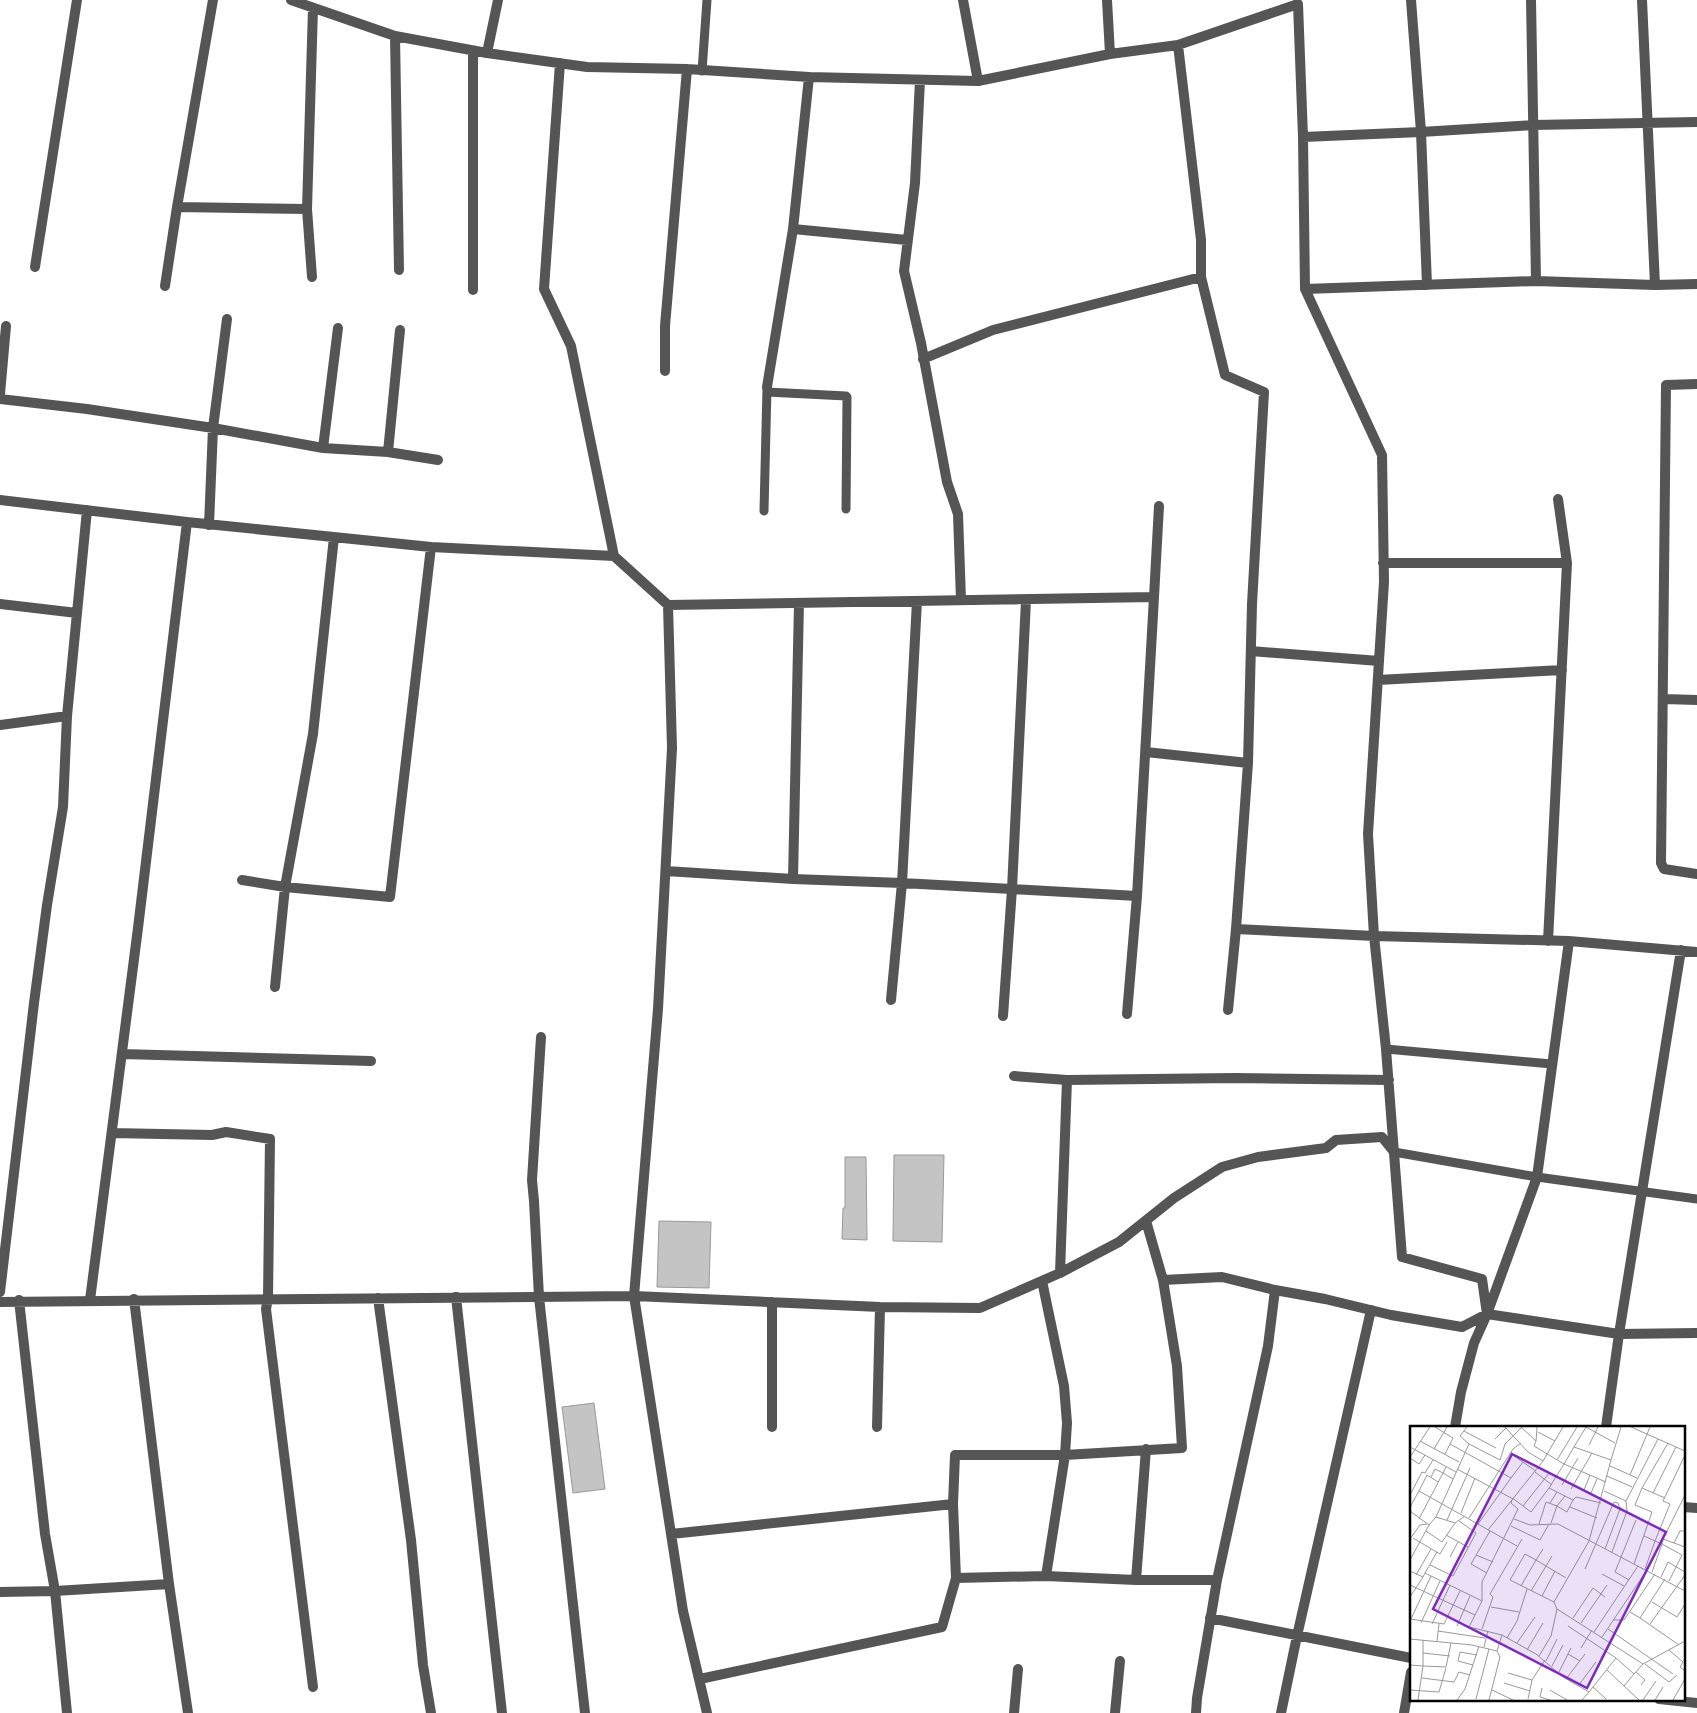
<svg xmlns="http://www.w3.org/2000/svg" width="1697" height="1713" font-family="Commissioner,sans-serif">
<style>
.building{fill:#c4c4c4;stroke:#999}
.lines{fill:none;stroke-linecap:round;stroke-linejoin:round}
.service{stroke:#555;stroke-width:9}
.minor{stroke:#555;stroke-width:10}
.inset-road{fill:none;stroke:#999;stroke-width:1}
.view{fill:#7b2cbf;fill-opacity:0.15;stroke:#7b2cbf;stroke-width:2.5}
.inset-edge{fill:none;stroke:#000;stroke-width:2.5}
</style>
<rect width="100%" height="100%" fill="#fff"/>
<path class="building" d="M 894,1155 L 944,1155 L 942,1242 L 893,1241 Z
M 845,1157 L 866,1157 L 867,1240 L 842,1239 L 843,1208 L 845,1208 Z
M 659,1221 L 711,1222 L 709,1288 L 657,1287 Z
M 594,1403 L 605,1489 L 573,1493 L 562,1407 Z"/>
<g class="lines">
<path class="service" d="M 702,71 L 707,0
M 767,392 L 846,396 L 847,397 L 846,509
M 764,511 L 767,388
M 1386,1049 L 1552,1064
M 1394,1152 L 1537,1177 L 1697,1199"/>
<path class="minor" d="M 291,0 L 395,36 L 487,53 L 587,67 L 687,69 L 809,77 L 978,81 L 1110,54 L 1178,45 L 1298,4 L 1303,137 L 1305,289 L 1382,455 L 1384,582 L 1368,834 L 1374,936 L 1386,1049 L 1402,1257 L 1482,1279 L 1487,1314
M 963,0 L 978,81
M 1107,0 L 1110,54
M 1411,0 L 1421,132 L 1427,285
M 1531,0 L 1536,281
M 1642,0 L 1655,285
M 395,36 L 399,270
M 1178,45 L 1201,240 L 1201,277 L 1225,375 L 1264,392 L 1252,604 L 1248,763 L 1236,929 L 1228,1010
M 473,51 L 473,290
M 487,53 L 498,0
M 560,63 L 544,289 L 571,346 L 614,556 L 668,605
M 920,80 L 915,183 L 904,271 L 921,343 L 947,482 L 958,514 L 961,600
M 1303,137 L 1421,132 L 1533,125 L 1697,122
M 177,207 L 307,209 L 312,277
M 307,209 L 313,8
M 793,229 L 907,240
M 35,267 L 77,0
M 165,286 L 177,207 L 213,0
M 1305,289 L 1536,281 L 1655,285 L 1697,284
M 923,359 L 993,330 L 1201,277
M 665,371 L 665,326 L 687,69
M 1697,384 L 1666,385 L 1661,863 L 1664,869 L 1697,874
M 767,387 L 793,229 L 809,77
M 0,394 L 6,326
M 0,399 L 87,409 L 213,428 L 323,448 L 388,452 L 438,460
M 323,448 L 338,328
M 388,452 L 400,330
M 1558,499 L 1567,563
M 0,500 L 187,522 L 431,547 L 614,556
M 209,525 L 213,428 L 227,319
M 1383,563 L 1567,563 L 1548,941
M 1154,597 L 1159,506
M 917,601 L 902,883 L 1012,889 L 1026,600
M 0,604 L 77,613
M 1251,651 L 1379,661
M 1378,680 L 1562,670
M 1664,699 L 1697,700
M 0,725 L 67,716
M 1146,752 L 1248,763
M 666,871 L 793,879 L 902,883 L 891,1000
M 793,879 L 799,603
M 242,880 L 285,887 L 390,897 L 431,547
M 1236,929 L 1374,936 L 1569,941 L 1697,952
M 275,987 L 285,887 L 313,734 L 334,537
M 1127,1014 L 1137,896
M 541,1037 L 532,1180 L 534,1201 L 539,1297 L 585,1713
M 122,1054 L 371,1061
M 1014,1076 L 1067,1080
M 112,1133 L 212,1135 L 226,1132 L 270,1139 L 268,1298 L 266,1309 L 313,1687
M 1060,1273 L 1067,1080 L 1235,1078 L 1389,1080
M 1163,1280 L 1222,1277 L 1275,1290
M 1042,1281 L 1064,1386 L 1067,1423 L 1065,1455 L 1182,1448 L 1177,1366 L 1163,1280 L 1146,1221
M 0,1292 L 34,1003 L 47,905 L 63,807 L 67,716 L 87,510
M 456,1297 L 502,1713
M 378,1298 L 411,1540 L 423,1665 L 431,1713
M 134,1299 L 169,1584 L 188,1713
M 90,1300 L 138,928 L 187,522
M 0,1302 L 634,1296 L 880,1307 L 980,1308 L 1060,1273 L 1119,1242 L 1174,1198 L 1222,1167 L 1258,1157 L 1326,1148 L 1336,1140 L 1382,1137 L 1394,1152
M 772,1302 L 772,1427
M 877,1427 L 880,1307
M 1455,1427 L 1461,1392 L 1474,1343 L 1487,1314 L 1537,1177 L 1569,941
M 1606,1427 L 1619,1334 L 1681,950
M 1146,1449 L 1136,1580 L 1217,1580 L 1197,1698 L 1196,1713
M 1683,1507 L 1697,1508
M 671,1534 L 953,1504
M 1046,1576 L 1065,1455 L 955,1455 L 953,1504 L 956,1578 L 1046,1576 L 1136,1580
M 1217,1580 L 1268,1346 L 1275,1290 L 1325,1299 L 1391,1315 L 1462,1327 L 1487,1314 L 1619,1334 L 1697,1333
M 0,1592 L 55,1591 L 45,1534 L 19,1300
M 1210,1618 L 1411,1658
M 700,1679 L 942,1627 L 956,1578
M 1659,1699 L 1697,1703
M 67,1713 L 55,1591 L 169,1584
M 707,1713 L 683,1611 L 634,1296 L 658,1009 L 672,748 L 668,605 L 1154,597 L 1137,896 L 1012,889 L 1003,1016
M 1014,1713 L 1018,1669
M 1115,1713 L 1120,1661
M 1281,1713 L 1297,1636 L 1371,1310
M 1404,1713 L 1411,1672"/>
</g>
<g transform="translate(1410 1426)">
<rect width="275" height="275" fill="#fff"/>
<path class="inset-road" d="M 25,1 L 43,12 L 35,28M 95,1 L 118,26 L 133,35 L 153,1M 111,1 L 126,15 L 127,1M 221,1 L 275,25M 54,5 L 86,22M 128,6 L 145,15M 85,13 L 96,2M 10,15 L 49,36M 126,15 L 124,20 L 154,38 L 164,21 L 201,34 L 211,1M 40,18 L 101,52 L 113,36M 59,18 L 90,34 L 95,18 L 112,1M 179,19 L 188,1M 0,21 L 46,46M 164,21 L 176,1 L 205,17M 24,23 L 37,1M 101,28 L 126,45M 0,31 L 20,1M 0,32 L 9,38 L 15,29M 147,34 L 167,1M 200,40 L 227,52M 47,43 L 105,74 L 121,86 L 139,62M 125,46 L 142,59M 220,49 L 240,1M 197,50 L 222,61M 21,51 L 25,43 L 33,47 L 36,41M 152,59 L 168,32M 232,62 L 258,17M 161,63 L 182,27M 174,64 L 180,49M 9,65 L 17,49 L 28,56M 194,65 L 216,75M 147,66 L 163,74 L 157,86 L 147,80 L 155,70M 181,67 L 187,53M 243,67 L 266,21M 0,69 L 12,46 L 15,47 L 23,34M 102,74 L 101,77 L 108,83 L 72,156 L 72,175 L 59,201 L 92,209 L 126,228 L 153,251 L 179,266 L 172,274M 163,74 L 166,71 L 191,77M 140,77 L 147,66 L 139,62 L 154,38 L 196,56M 113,80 L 140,46M 0,81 L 9,65 L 107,120M 160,81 L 187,92M 0,85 L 19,99 L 26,91 L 59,18 L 50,10 L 57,1M 51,87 L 65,52M 26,91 L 45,97 L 55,90M 59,92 L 103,23 L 111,17M 9,93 L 33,47 L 43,53M 104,93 L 120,99 L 148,98 L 275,165M 37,94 L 60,42M 68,98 L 101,52M 129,98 L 136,76 L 147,80 L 141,97M 101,100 L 130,114 L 139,98M 78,104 L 133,35M 16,105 L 32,116 L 45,97M 36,109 L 58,121M 234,110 L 245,115 L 260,78 L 253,75 L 275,29M 3,112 L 30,128 L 37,116M 0,113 L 10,99 L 17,98M 253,113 L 275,69M 264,117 L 270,105 L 275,105M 133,123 L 126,134 L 115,128 L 100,154 L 144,176 L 179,115 L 201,34M 202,126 L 217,85 L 216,75 L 248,13M 66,129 L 83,136M 142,130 L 136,140 L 156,152M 40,131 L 48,116M 0,134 L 19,99M 224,138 L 242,86 L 225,79 L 232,62 L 255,72M 20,139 L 43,150 L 66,107 L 49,95M 175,143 L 204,76 L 208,77 L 210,83 L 195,123M 235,143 L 245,115 L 252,118 L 253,113 L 275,121M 0,145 L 13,151 L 15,147 L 72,175M 242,146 L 252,118 L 272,129 L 259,155M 15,147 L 27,126M 77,147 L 61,138 L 80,105M 192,148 L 214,160M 6,149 L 21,123M 251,151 L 258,136 L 275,146M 219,154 L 205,146 L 226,94M 0,159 L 65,189M 111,160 L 126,134 L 136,140 L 121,165M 132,170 L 145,145M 0,171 L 13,151M 242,176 L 267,191 L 275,178M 81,181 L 109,186M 147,183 L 233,238 L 275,215M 220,186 L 230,192 L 255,153M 163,192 L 183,162 L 195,171M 230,192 L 269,219M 0,193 L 34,198 L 50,165M 1,193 L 21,150M 204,194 L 214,194 L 245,148M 11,197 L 30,155M 171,197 L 197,159M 22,198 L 40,159M 240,198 L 275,149M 47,200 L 60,170M 158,200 L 206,232M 72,203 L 83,171 L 80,168 L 112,113M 198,203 L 263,248M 28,205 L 75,212M 184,206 L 228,140M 192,211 L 237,144M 97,212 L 107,195 L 117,163M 0,213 L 62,219 L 87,225 L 92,209M 13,214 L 13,240 L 36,241 L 41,217M 27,215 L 29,198M 107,217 L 125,191M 74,221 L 78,205M 161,222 L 158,228 L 170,235M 171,222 L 182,204M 117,224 L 133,197M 259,224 L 273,236 L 270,241 L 275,245M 13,227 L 40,230M 129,230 L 141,210 L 147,183 L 144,176M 191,232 L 200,217M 136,235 L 147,213M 235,238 L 259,256 L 267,249M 0,239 L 13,240 L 8,274M 63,239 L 48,235 L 50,226 L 67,229M 142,240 L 153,219M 197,244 L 229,274M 149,246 L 158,228M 226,246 L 235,254 L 231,259M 98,247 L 122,254M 12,252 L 44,256 L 49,246 L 60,249M 156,253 L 175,228M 94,257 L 120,265M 168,260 L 186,236M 214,260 L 224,248M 183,261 L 196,273M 132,262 L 130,271 L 140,274M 0,264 L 29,266 L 36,242M 82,264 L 103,274M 140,264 L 157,274M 179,266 L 206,232 L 224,248 L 233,238M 66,273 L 79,223M 118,273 L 122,254 L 135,234M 47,274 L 55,263 L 69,220M 79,274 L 90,231 L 87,225M 233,274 L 246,255M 245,274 L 253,261M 263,274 L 275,253"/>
<path class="view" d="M 102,28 L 256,106 L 177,262 L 23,183 Z"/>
<rect width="275" height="275" class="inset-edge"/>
</g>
</svg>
